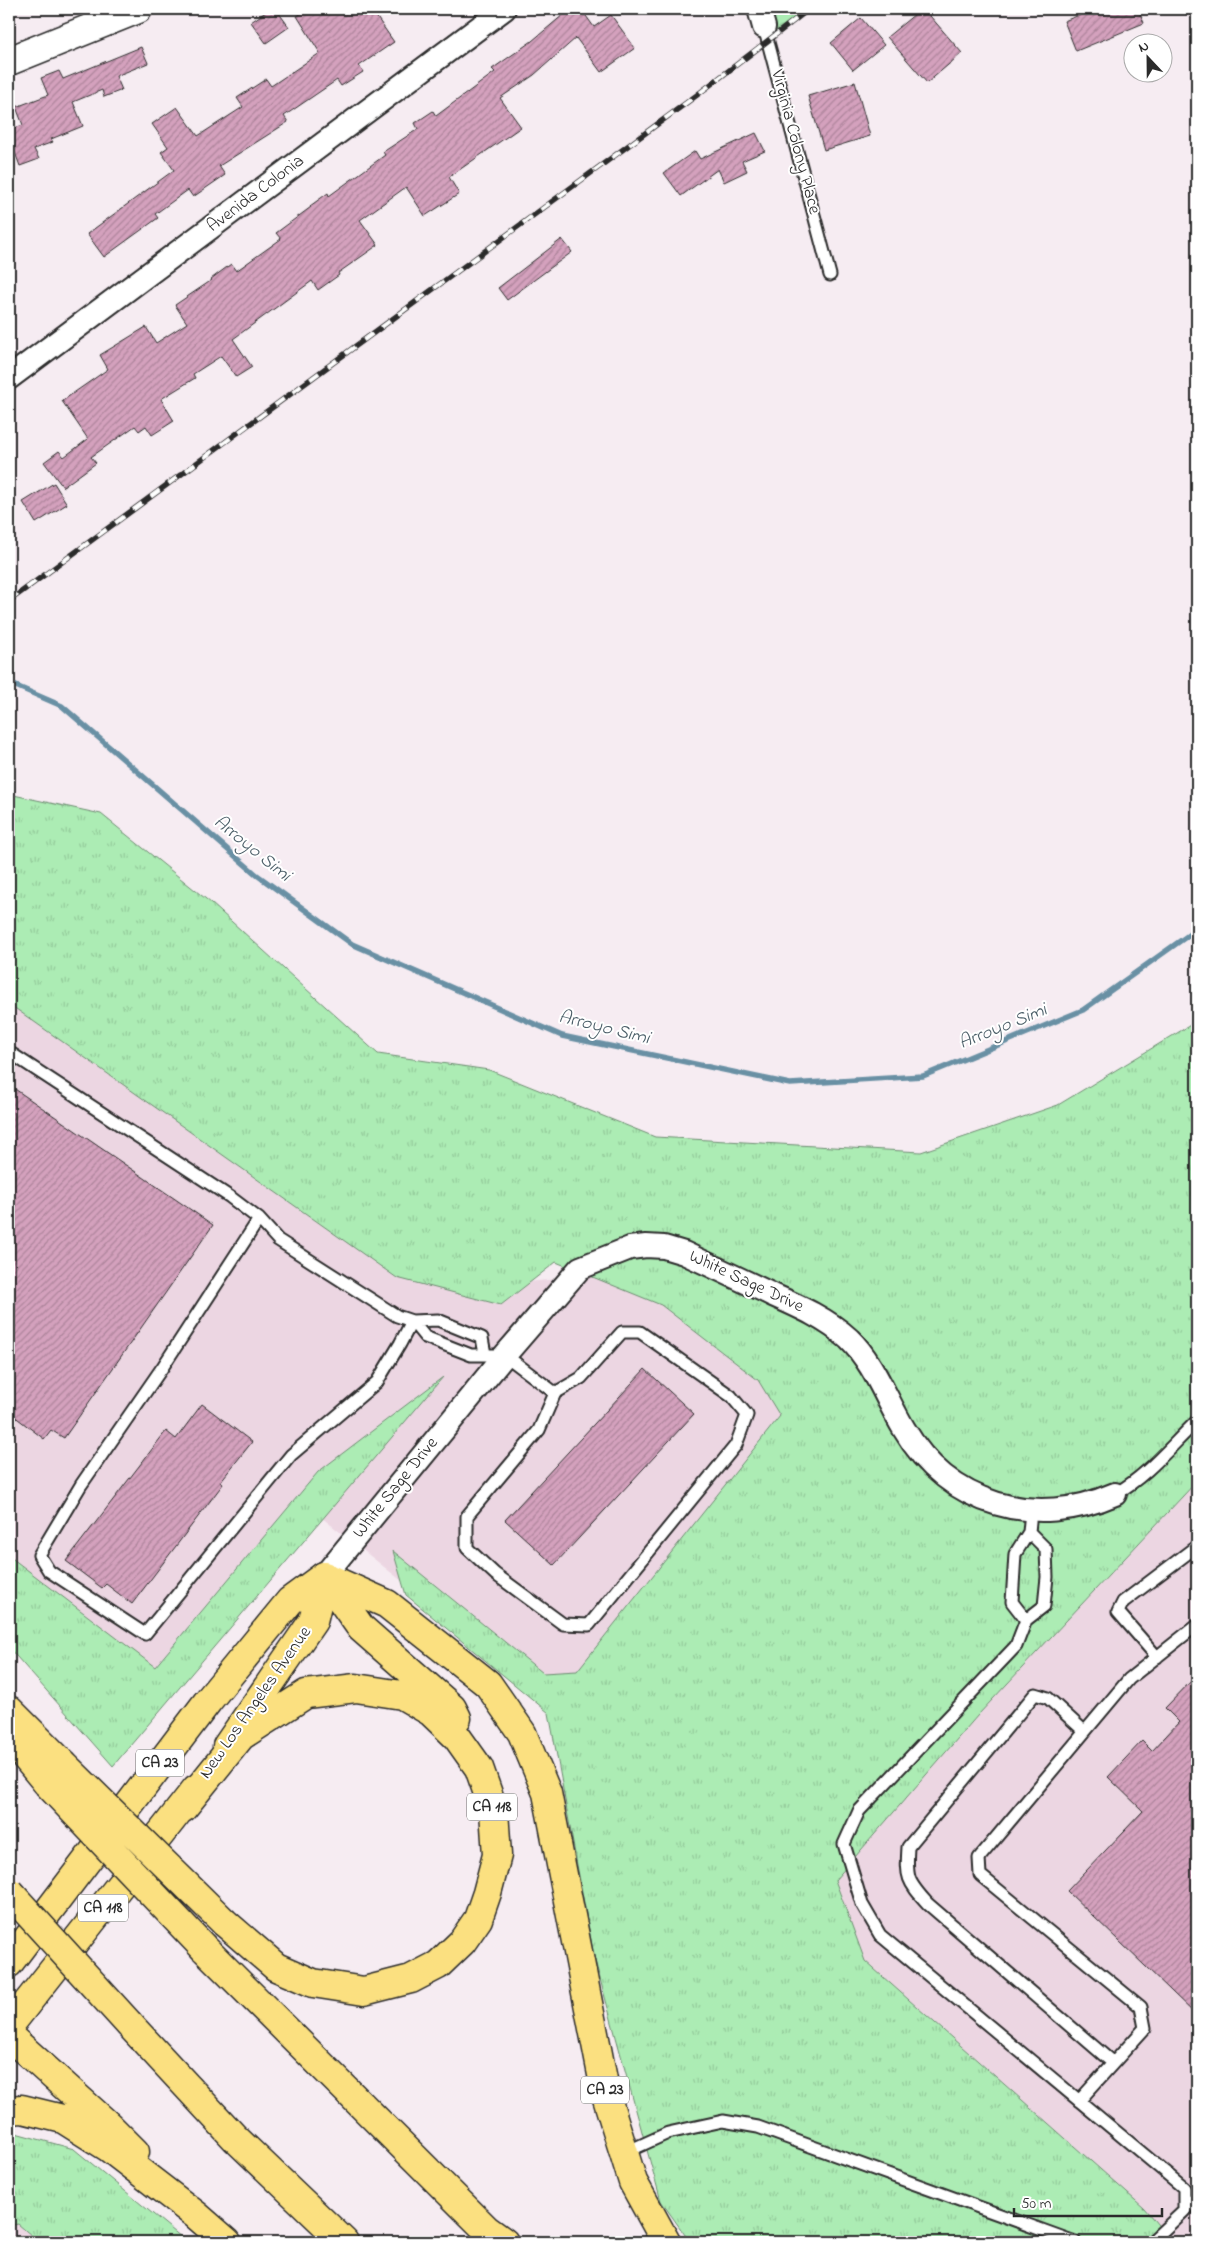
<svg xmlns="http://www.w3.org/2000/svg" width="1206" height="2251" font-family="'Indie Flower',sans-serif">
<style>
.built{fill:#ecd6e2}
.grass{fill:url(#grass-tufts);stroke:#6c8c70}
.forest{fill:url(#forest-crowns);stroke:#6c8c70}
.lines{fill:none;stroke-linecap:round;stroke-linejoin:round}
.stream{stroke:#6990a4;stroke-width:5.5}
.building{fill:url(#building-hatch);stroke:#2b2b2b}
.service-casing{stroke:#2b2b2b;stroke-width:15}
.minor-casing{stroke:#2b2b2b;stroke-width:26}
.tertiary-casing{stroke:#2b2b2b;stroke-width:31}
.primary-casing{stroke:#2b2b2b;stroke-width:31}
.motorway-casing{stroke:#2b2b2b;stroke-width:31}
.service{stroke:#fff;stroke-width:11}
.minor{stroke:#fff;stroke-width:22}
.tertiary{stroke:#fff;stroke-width:28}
.primary{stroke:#fbe080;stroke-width:28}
.motorway{stroke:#fbe080;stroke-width:28}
.rail-casing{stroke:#2b2b2b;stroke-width:5.5}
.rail{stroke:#fff;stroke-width:4;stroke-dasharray:11;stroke-linecap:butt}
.motorway-bridge-casing{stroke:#2b2b2b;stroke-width:31;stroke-linecap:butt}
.motorway-bridge{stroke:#fbe080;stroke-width:28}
.labels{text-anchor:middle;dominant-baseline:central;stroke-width:4;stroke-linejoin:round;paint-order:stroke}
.shield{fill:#fff;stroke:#6b6b6b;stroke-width:1}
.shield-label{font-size:16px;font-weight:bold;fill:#2b2b2b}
.street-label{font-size:18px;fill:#2b2b2b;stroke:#fff}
.water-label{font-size:19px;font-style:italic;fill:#4a5d67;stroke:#fff}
</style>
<defs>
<pattern id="grass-tufts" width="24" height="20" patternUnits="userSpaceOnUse" patternTransform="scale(1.25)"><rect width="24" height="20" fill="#acecb4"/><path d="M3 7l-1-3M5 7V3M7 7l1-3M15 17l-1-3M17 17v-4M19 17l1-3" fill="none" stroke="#94cb9b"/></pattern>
<pattern id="forest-crowns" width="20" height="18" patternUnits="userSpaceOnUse" patternTransform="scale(1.25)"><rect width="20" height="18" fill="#acecb4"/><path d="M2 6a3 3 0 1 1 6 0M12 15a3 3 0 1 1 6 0" fill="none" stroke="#94cb9b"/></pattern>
<pattern id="building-hatch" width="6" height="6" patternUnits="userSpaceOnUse" patternTransform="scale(1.25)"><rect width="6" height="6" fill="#d4a1bd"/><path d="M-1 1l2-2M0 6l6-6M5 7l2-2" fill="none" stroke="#ac839a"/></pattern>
</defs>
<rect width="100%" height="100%" fill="#f6ecf2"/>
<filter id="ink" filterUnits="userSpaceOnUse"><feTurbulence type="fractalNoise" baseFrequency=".02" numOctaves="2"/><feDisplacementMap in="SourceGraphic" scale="10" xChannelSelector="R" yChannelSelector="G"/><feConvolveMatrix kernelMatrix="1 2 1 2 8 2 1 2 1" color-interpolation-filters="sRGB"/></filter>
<g filter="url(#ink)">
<path class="built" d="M 9,985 L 489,1286 L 625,1272 L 793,1406 L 560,1706 L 307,1506 L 145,1694 L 9,1575 Z
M 1197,1481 L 1197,2242 L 1172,2242 L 1144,2208 L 865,1961 L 835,1880 L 978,1715 Z
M 18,2224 L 39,2242 L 9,2242 L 9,2226 Z"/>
<path class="grass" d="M 9,794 L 101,814 L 211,903 L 378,1054 L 489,1070 L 655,1137 L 921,1152 L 1058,1105 L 1197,1021 L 1197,1481 L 978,1715 L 835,1880 L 865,1961 L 1144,2208 L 1172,2242 L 690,2242 L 661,2201 L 594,1957 L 549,1713 L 406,1595 L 393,1551 L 543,1673 L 577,1671 L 780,1416 L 758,1380 L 661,1305 L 556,1262 L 501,1305 L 397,1278 L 9,1004 Z
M 443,1377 L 113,1766 L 9,1648 L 9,1556 L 155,1667 L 318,1472 Z
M 12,2132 L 74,2149 L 187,2242 L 39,2242 L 18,2224 L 9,2226 L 9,2133 Z"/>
<path class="forest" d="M 759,9 L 809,9 L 768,40 Z"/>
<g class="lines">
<path class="stream" d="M 9,683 L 62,706 L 257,875 L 352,944 L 562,1036 L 790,1084 L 923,1076 L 1083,1010 L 1197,929"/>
</g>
<path class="building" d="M 270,9 L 276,9 L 289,27 L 266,43 L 251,22 Z
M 309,9 L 371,9 L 394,42 L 359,66 L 363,72 L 341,86 L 337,80 L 284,116 L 288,122 L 219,166 L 225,175 L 193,197 L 188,190 L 155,214 L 158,218 L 104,257 L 87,234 L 174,170 L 161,152 L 168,147 L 152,124 L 177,107 L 198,136 L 243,107 L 237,98 L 266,79 L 271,86 L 320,53 L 297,16 Z
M 570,9 L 581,9 L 594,27 L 611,15 L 635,48 L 601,72 L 576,38 L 534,75 L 500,98 L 521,127 L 449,177 L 459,194 L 425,216 L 406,187 L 360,220 L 378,245 L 338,273 L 339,275 L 318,290 L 312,281 L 233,339 L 252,367 L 236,377 L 221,356 L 193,374 L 195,378 L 161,399 L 174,421 L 152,435 L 146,426 L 139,431 L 135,426 L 91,457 L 96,463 L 63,487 L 44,462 L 59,451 L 64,457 L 88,439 L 62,401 L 108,369 L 100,355 L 146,327 L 156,343 L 187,323 L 175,305 L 212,280 L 211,279 L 231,264 L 236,271 L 281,239 L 276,233 L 311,207 L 310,206 L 328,193 L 329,196 L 385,155 L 383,152 L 418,129 L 415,123 L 433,111 L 436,116 L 495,72 L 492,69 L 532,41 Z
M 921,9 L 924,9 L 962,53 L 927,83 L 887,37 Z
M 1095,9 L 1138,9 L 1144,23 L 1076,51 L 1064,21 Z
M 861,18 L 884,45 L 853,70 L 831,43 Z
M 141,47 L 148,63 L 116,76 L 122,90 L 104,97 L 102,90 L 73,102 L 83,126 L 51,139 L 53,142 L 34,149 L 39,159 L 20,166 L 9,137 L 9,130 L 23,125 L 16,107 L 48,95 L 41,78 L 59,71 L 63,79 Z
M 855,82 L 870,136 L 824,150 L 808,96 Z
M 756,133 L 765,151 L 742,161 L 747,171 L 724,182 L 718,169 L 681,196 L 664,173 L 695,151 L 700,159 Z
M 562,239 L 572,252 L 507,300 L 498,288 Z
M 54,483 L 67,504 L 36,523 L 23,502 Z
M 9,1085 L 213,1225 L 64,1438 L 51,1430 L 44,1439 L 9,1412 Z
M 645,1369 L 694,1414 L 554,1565 L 505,1520 Z
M 202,1404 L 252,1442 L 220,1482 L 223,1484 L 132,1604 L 106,1584 L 102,1588 L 66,1561 L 166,1431 L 176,1439 Z
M 1197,1675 L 1197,2016 L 1067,1891 L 1143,1811 L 1108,1777 L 1142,1741 L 1152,1751 L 1179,1722 L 1165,1708 Z"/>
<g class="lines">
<g class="service-casing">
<path id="service" d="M 764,27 L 830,275
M 9,1052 L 230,1197 L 259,1219 L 278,1240 L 397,1316 L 412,1321 L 438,1320 L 482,1338 L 485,1354
M 259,1219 L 162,1368 L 81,1485 L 39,1555 L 49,1571 L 145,1634 L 291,1455 L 377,1382 L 400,1344 L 412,1321
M 412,1321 L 425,1337 L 471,1355 L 505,1355 L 555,1393 L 581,1378 L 622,1332 L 640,1332 L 731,1396 L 747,1415 L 736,1445 L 589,1625 L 563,1624 L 495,1574 L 467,1548 L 467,1516 L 539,1430 L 555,1393
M 1115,1494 C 1147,1476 1170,1447 1197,1421
M 1029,1532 L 1046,1549 L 1047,1577 L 1044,1606 L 1026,1620 L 1016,1646 L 859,1811 L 844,1844 L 862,1904 L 880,1935 L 1184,2188 L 1184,2211 L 1151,2242
M 1026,1620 L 1012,1602 L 1015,1554 L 1029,1532 L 1031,1511
M 1157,1657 L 1118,1612 L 1123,1602 L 1197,1546
M 1084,1731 L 1048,1698 L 1035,1694 L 908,1847 C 906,1878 907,1881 928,1904 L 1113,2063
M 1079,2101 L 1145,2028 L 1141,2007 L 980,1875 L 979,1858 L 1129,1679 L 1197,1625
M 624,2153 L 668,2133 L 723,2121 L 758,2127 L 1075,2242
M 1184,2211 L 1197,2196"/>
</g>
<g class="minor-casing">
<path id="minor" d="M 759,9 L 764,27
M 9,378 L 504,9
M 324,1576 L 505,1355 L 580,1268 L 630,1248 L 646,1246 L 664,1247 L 684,1253 C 714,1267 744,1281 773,1295 C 800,1307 827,1319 849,1339 C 874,1363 886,1399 904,1429 C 949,1506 1035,1529 1115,1494"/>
</g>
<g class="tertiary-casing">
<path id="tertiary" d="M 9,61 L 138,9"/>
</g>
<g class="primary-casing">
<path id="primary" d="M 227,1746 L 313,1621 L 324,1576
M 9,1963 L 208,1701 L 290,1601 L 324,1576
M 9,2026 L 196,1789"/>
</g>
<g class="motorway-casing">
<path id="motorway" d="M 324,1576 L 387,1604 L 488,1684 L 522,1733 L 547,1793 L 606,2095 L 633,2182 L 666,2242
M 325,1577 L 361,1628 L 452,1708 L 457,1718
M 9,1710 L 63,1764
M 9,1737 L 47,1783
M 183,1808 L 241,1736 L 306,1694 L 356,1688 L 402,1695 L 431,1712 L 457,1737 L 479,1768 L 494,1811 L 497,1855 L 487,1893 L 478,1919 L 462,1942 L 438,1965 L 411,1979 L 364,1991 L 313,1983 L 276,1967 L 224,1922
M 204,1948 L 486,2229 L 504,2242
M 130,2025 L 235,2138 L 344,2242
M 9,2036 L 108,2125 L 135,2152
M 9,2110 L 22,2109 L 63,2119 L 109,2148 L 196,2215 L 227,2242"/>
</g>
<use href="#service" class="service"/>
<use href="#minor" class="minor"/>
<use href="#tertiary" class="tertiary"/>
<use href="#primary" class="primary"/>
<use href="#motorway" class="motorway"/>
<g class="rail-casing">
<path id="rail" d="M 9,601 L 697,95 L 809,9"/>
</g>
<use href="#rail" class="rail"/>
<g class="motorway-bridge-casing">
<path id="motorway-bridge" d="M 63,1764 L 224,1922
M 47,1783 L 204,1948
M 9,1892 L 130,2025"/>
</g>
<use href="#motorway-bridge" class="motorway-bridge"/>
</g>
</g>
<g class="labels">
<g class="shield">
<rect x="136" y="1749.5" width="48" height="27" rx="4"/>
<rect x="467" y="1793.5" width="50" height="27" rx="4"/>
<rect x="78" y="1894.5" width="50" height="27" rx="4"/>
<rect x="581" y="2076.5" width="48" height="27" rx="4"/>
</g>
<g class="shield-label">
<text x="160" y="1763">CA 23</text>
<text x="492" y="1807">CA 118</text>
<text x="103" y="1908">CA 118</text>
<text x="605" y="2090">CA 23</text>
</g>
<g class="street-label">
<text transform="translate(795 142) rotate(75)">Virginia Colony Place</text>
<text transform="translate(256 194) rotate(-37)">Avenida Colonia</text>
<text transform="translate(746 1282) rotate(25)">White Sage Drive</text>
<text transform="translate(396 1488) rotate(-51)">White Sage Drive</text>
<text transform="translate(256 1703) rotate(-55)">New Los Angeles Avenue</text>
</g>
<g class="water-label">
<text transform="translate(252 849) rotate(39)">Arroyo Simi</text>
<text transform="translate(1003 1027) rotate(-22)">Arroyo Simi</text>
<text transform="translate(604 1028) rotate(14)">Arroyo Simi</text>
</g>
</g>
<rect width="1206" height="2251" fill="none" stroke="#fff" stroke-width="30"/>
<rect x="15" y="15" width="1176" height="2221" fill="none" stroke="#2b2b2b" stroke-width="2" filter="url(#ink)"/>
<g transform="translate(1148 58) rotate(338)"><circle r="24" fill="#ffffff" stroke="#aaaaaa"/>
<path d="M0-4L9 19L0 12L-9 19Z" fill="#2b2b2b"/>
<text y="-8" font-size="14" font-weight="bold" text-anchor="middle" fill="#2b2b2b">N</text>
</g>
<path d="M1014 2208v8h148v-8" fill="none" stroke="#2b2b2b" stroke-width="2.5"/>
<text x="1021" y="2208" font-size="15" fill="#2b2b2b" stroke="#ffffff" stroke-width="4" paint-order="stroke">50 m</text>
</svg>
